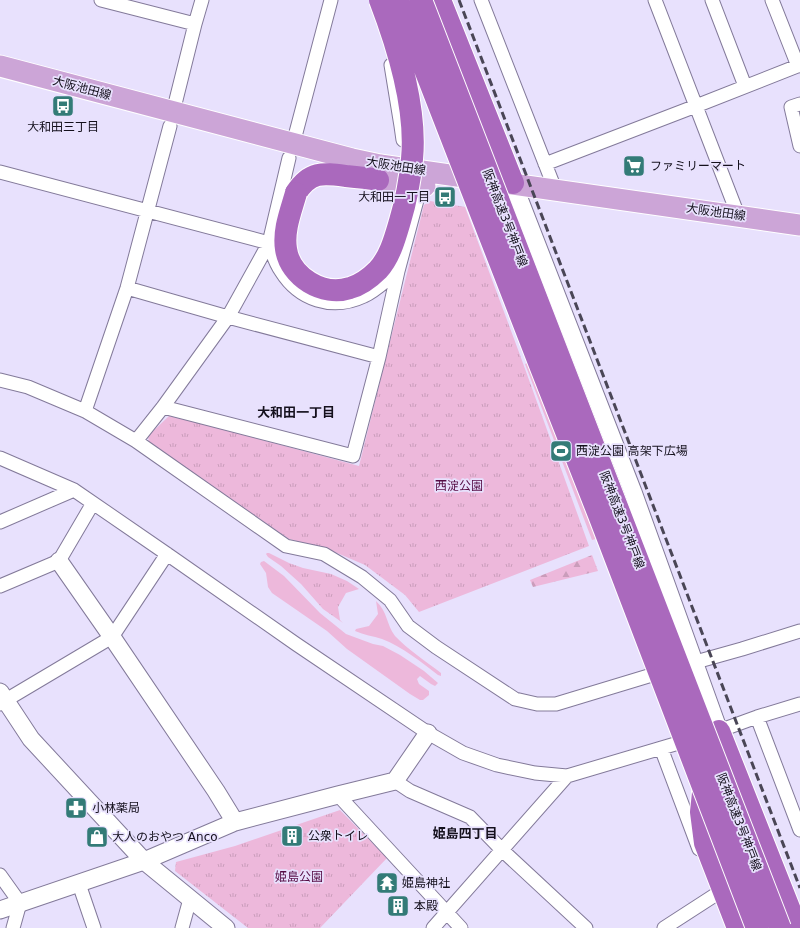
<svg xmlns="http://www.w3.org/2000/svg" width="800" height="928" font-family="'DejaVu Sans','Noto Sans JP',sans-serif">
<style>
.grass{fill:#edb8db}
.forest{fill:url(#forest-firs)}
.park{fill:url(#park-tufts)}
.lines{fill:none;stroke-linecap:round;stroke-linejoin:round}
.minor-casing{stroke:#837a9a;stroke-width:15}
.tertiary-casing{stroke:#837a9a;stroke-width:19}
.primary-casing{stroke:#fff;stroke-width:23}
.motorway-casing{stroke:#fff;stroke-width:24}
.minor{stroke:#fff;stroke-width:13}
.tertiary{stroke:#fff;stroke-width:17}
.primary{stroke:#cca5d7;stroke-width:21}
.motorway{stroke:#aa69bd;stroke-width:22}
.rail{stroke:#4a4656;stroke-width:3;stroke-dasharray:8 4;stroke-linecap:butt}
.motorway-bridge-casing{stroke:#fff;stroke-width:24;stroke-linecap:butt}
.motorway-bridge{stroke:#aa69bd;stroke-width:22}
.labels{text-anchor:middle;dominant-baseline:central;stroke-width:3.5;stroke-linejoin:round;paint-order:stroke}
.street-label{font-size:12px;fill:#14101c;stroke:#e8e1fd}
.poi-label{font-size:12px;fill:#14101c;stroke:#e8e1fd;text-anchor:start}
.park-label{font-size:12px;fill:#560c45;stroke:#e8e1fd}
.neighbourhood-label{font-size:13px;font-weight:bold;fill:#14101c;stroke:#e8e1fd}
</style>
<defs>
<pattern id="forest-firs" width="22" height="20" patternUnits="userSpaceOnUse"><rect width="22" height="20" fill="#edb8db"/><path d="M5 1l3.5 6h-7zM16 11l3.5 6h-7z" fill="#ca9dbb"/></pattern>
<pattern id="park-tufts" width="24" height="20" patternUnits="userSpaceOnUse"><rect width="24" height="20" fill="#edb8db"/><path d="M3 7l-1-3M5 7V3M7 7l1-3M15 17l-1-3M17 17v-4M19 17l1-3" fill="none" stroke="#ca9dbb"/></pattern>
</defs>
<rect width="100%" height="100%" fill="#e8e1fd"/>
<path class="grass" d="M 529,362 L 596,539 L 592,540 L 525,364 Z
M 264,561 L 284,576 L 320,613 L 346,634 L 373,644 L 383,646 L 400,655 L 424,671 L 438,683 L 435,686 L 431,684 L 420,676 L 417,679 L 419,684 L 429,691 L 429,695 L 423,700 L 420,700 L 410,694 L 347,649 L 327,631 L 272,593 L 268,587 L 266,573 L 260,564 L 261,562 Z
M 376,601 C 388,612 386,624 395,636 C 407,649 427,662 441,673 L 441,676 L 438,675 C 421,662 403,647 382,639 C 373,636 364,635 355,631 L 356,629 L 369,626 L 378,614 Z"/>
<path class="forest" d="M 592,555 L 598,571 L 533,587 L 530,580 Z"/>
<path class="park" d="M 430,201 L 465,207 L 520,355 L 589,546 L 419,612 L 405,595 L 365,565 L 330,550 L 289,539 L 149,443 L 148,436 L 169,416 L 203,424 L 359,466 L 424,205 Z
M 267,553 L 269,553 L 289,563 L 303,568 L 331,574 L 347,581 L 359,589 L 346,593 L 338,607 L 340,620 L 343,623 L 323,609 L 301,584 L 281,566 L 268,557 L 266,554 Z
M 340,810 L 387,858 L 320,928 L 248,928 L 175,871 L 176,862 L 235,846 Z"/>
<g class="lines">
<g class="minor-casing">
<path id="minor" d="M 101,0 L 195,24
M 481,0 L 555,189
M 655,0 L 738,215
M 712,0 L 745,86
M 772,0 L 798,66
M 391,65 L 401,126 L 403,140
M 800,104 L 791,107 L 800,146
M 173,112 L 195,24 L 202,0
M 293,144 L 331,0
M 545,164 L 696,106 L 800,65
M 0,172 L 269,243
M 269,243 C 272,252 275,263 281,271 C 299,300 332,311 364,296 C 376,291 387,279 398,271
M 127,288 L 228,317 L 379,357
M 0,380 L 28,387 L 85,411 L 136,441 L 286,546 L 324,554 L 362,577 L 390,600 L 408,626 L 436,647 L 515,699 L 537,704 L 556,704 L 665,671
M 163,407 L 353,456 L 379,357 L 398,271 L 421,185
M 85,411 L 127,288 L 170,126
M 136,441 L 163,407 L 228,317 L 269,243 L 289,158
M 0,458 L 74,490 L 167,554 L 296,644 L 428,733 L 463,753 L 497,765 L 535,773 L 567,776 L 692,739
M 0,522 L 74,490
M 0,586 L 59,561 L 93,503
M 685,665 L 742,649 L 800,631
M 0,704 L 6,700 L 112,637 L 167,554
M 757,717 L 800,830
M 713,733 L 757,717 L 800,704
M 661,748 L 699,849
M 395,781 L 410,791 L 470,817 L 502,850 L 586,928
M 338,795 L 461,928
M 0,875 L 20,903 L 13,928
M 79,884 L 94,928
M 182,928 L 190,899
M 433,928 L 567,776
M 664,928 L 715,895"/>
</g>
<g class="tertiary-casing">
<path id="tertiary" d="M 513,183 L 633,492 L 719,731
M 59,561 L 112,637 L 216,791 L 235,822
M 0,692 L 31,739 L 144,861 L 226,928
M 0,910 L 144,861 L 235,822 L 338,795 L 395,781 L 428,733"/>
</g>
<g class="primary-casing">
<path id="primary" d="M 0,66 L 352,159 L 380,165 L 800,225
M 361,176 L 378,180 L 425,186"/>
</g>
<g class="motorway-casing">
<path id="motorway" d="M 440,0 L 513,183
M 296,193 C 310,171 323,173 346,176 C 357,177 367,178 378,180
M 719,731 L 797,928
M 704,783 L 701,812 L 705,843 L 738,928"/>
</g>
<use href="#minor" class="minor"/>
<use href="#tertiary" class="tertiary"/>
<use href="#primary" class="primary"/>
<use href="#motorway" class="motorway"/>
<path class="rail" d="M 459,0 L 800,888"/>
<g class="motorway-bridge-casing">
<path id="motorway-bridge" d="M 398,0 L 538,360 L 599,515 L 757,928
M 421,0 L 780,928
M 296,193 C 291,211 283,230 286,249 C 290,277 323,297 350,288 C 361,285 370,278 378,270 C 390,257 395,238 400,221 C 406,201 410,180 412,159 C 417,108 398,47 380,0"/>
</g>
<use href="#motorway-bridge" class="motorway-bridge"/>
</g>
<defs>
<g id="bus-square" transform="scale(1.15)"><rect x="-9" y="-9" width="18" height="18" rx="4" fill="#337b77" stroke="#e8e1fd"/><path d="M-5-6H5V4H4V6H2V4H-2V6H-4V4H-5ZM-3.5-4V0h7V-4ZM-3.5 1.2v1.5H-2V1.2ZM2 1.2v1.5H3.5V1.2Z" fill="#fff"/></g>
<g id="supermarket-square" transform="scale(1.15)"><rect x="-9" y="-9" width="18" height="18" rx="4" fill="#337b77" stroke="#e8e1fd"/><path d="M-6-5.5h2.5l.6 2H6L4.5 2H-2.5L-4.4-4H-6ZM-1.5 3.2a1.3 1.3 0 1 0 .1 0ZM3 3.2a1.3 1.3 0 1 0 .1 0Z" fill="#fff"/></g>
<g id="stadium-square" transform="scale(1.15)"><rect x="-9" y="-9" width="18" height="18" rx="4" fill="#337b77" stroke="#e8e1fd"/><path d="M0-5a6.5 5 0 1 0 0 10a6.5 5 0 1 0 0-10ZM-3.5-1.8h7v3.6h-7Z" fill="#fff"/></g>
<g id="pharmacy-square" transform="scale(1.15)"><rect x="-9" y="-9" width="18" height="18" rx="4" fill="#337b77" stroke="#e8e1fd"/><path d="M-2-6h4v4h4v4h-4v4h-4v-4h-4v-4h4Z" fill="#fff"/></g>
<g id="building-square" transform="scale(1.15)"><rect x="-9" y="-9" width="18" height="18" rx="4" fill="#337b77" stroke="#e8e1fd"/><path d="M-4-6H4V6H1V3H-1V6H-4ZM-2.5-4.3h1.7v1.8h-1.7ZM.8-4.3h1.7v1.8H.8ZM-2.5-1h1.7V.8h-1.7ZM.8-1h1.7V.8H.8Z" fill="#fff"/></g>
<g id="shop-square" transform="scale(1.15)"><rect x="-9" y="-9" width="18" height="18" rx="4" fill="#337b77" stroke="#e8e1fd"/><path d="M-5-2.5h2.3a2.7 3.5 0 0 1 5.4 0H5L5.5 6h-11ZM-1.5-2.5h3a1.5 2.3 0 0 0-3 0Z" fill="#fff"/></g>
<g id="temple-square" transform="scale(1.15)"><rect x="-9" y="-9" width="18" height="18" rx="4" fill="#337b77" stroke="#e8e1fd"/><path d="M0-6L5-2H3V0L6.5 2.5H4V6H1.5V3h-3V6H-4V2.5H-6.5L-3 0V-2H-5Z" fill="#fff"/></g>
</defs>
<g fill-rule="evenodd">
<use href="#bus-square" x="63" y="106"/>
<use href="#supermarket-square" x="634" y="166"/>
<use href="#bus-square" x="445" y="197"/>
<use href="#stadium-square" x="561" y="451"/>
<use href="#pharmacy-square" x="76" y="808"/>
<use href="#building-square" x="292" y="836"/>
<use href="#shop-square" x="97" y="837"/>
<use href="#temple-square" x="387" y="883"/>
<use href="#building-square" x="398" y="906"/>
</g>
<g class="labels">
<g class="street-label">
<text transform="translate(82 88) rotate(15)">大阪池田線</text>
<text transform="translate(396 166) rotate(9)">大阪池田線</text>
<text transform="translate(716 212) rotate(8)">大阪池田線</text>
<text transform="translate(505 218) rotate(69)">阪神高速3号神戸線</text>
<text transform="translate(622 520) rotate(69)">阪神高速3号神戸線</text>
<text transform="translate(739 822) rotate(69)">阪神高速3号神戸線</text>
</g>
<g class="poi-label">
<text x="63" y="127" text-anchor="middle">大和田三丁目</text>
<text x="650" y="166">ファミリーマート</text>
<text x="430" y="197" text-anchor="end">大和田一丁目</text>
<text x="576" y="451">西淀公園 高架下広場</text>
<text x="92" y="808">小林薬局</text>
<text x="308" y="836">公衆トイレ</text>
<text x="112" y="837">大人のおやつ Anco</text>
<text x="402" y="883">姫島神社</text>
<text x="414" y="906">本殿</text>
</g>
<g class="park-label">
<text x="459" y="486">西淀公園</text>
<text x="299" y="877">姫島公園</text>
</g>
<g class="neighbourhood-label">
<text x="296" y="412">大和田一丁目</text>
<text x="465" y="833">姫島四丁目</text>
</g>
</g>
</svg>
